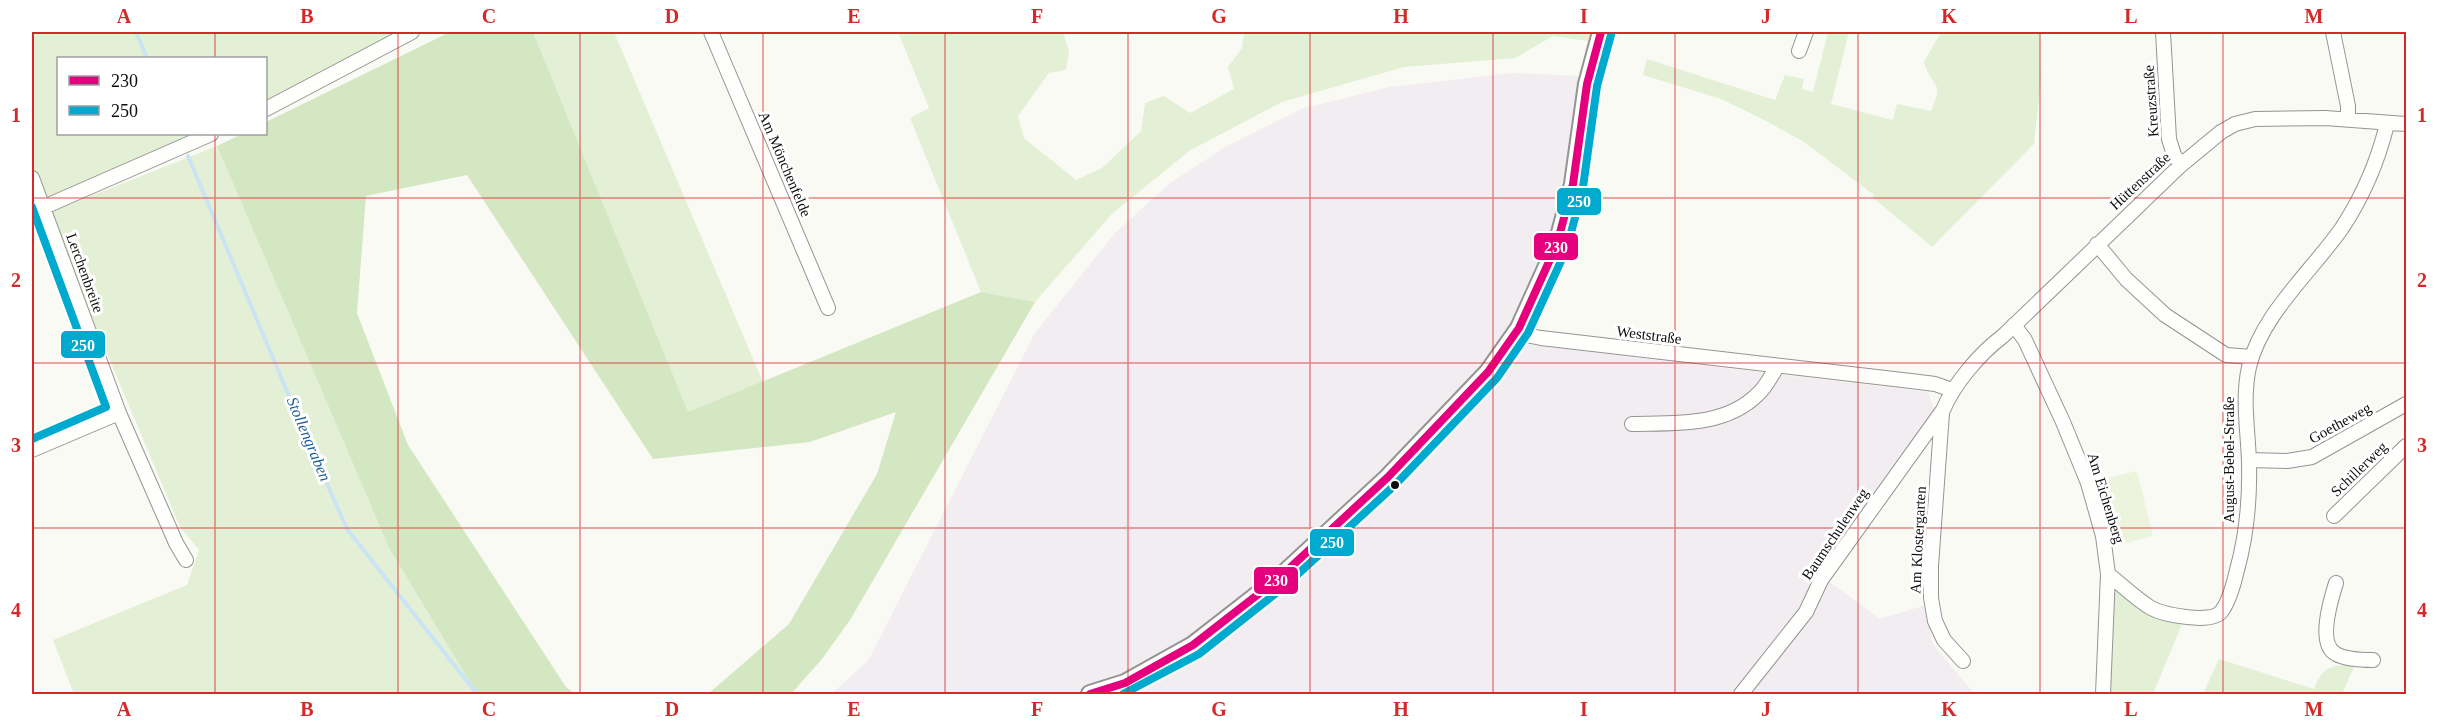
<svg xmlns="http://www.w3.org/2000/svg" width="2438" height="726" font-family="Georgia,serif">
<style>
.industrial{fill:#f2edf0}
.green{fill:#e3f0d5}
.forest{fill:#d4e7c3}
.pitch{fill:#edf4de}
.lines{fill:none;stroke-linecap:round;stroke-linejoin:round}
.stream{stroke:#cbe4f4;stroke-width:4}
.minor-casing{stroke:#949492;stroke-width:16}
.tertiary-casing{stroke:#949492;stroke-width:20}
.minor{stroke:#fefefd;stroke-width:14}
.tertiary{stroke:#fefefd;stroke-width:16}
.bus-1-casing{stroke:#fff;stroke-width:12}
.bus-2-casing{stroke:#fff;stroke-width:12}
.bus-1{stroke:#e5007d;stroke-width:8}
.bus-2{stroke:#00a9ce;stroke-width:8}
.grid{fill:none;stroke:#d62828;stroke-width:1.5;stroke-opacity:0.55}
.bus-dot{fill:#0e0e0e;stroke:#fff;stroke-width:2}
.labels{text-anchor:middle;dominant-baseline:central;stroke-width:6;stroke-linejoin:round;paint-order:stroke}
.street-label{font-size:15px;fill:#0e0e0e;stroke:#fff}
.water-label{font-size:16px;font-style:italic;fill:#1c5e9c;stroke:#fff}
.line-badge{stroke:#fff;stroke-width:2}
.badge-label{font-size:16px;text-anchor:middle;font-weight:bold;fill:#fff}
.neatline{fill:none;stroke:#d62828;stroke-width:2}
.grid-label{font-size:20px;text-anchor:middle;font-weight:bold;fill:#d62828}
</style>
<rect width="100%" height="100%" fill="#fafaf4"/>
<path class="industrial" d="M 1513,73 L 1582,76 L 1567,179 L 1557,224 L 1539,273 L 1513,321 L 1531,345 L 1928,392 L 1934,409 L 1819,574 L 1880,619 L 1926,605 L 1932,643 L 1973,692 L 1964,694 L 831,694 L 868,661 L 1035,333 L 1115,233 L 1170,183 L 1227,146 L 1304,108 L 1390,87 Z"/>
<path class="green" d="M 32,32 L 402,32 L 300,86 L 266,101 L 266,58 L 58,58 L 58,134 L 193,134 L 44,201 L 32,170 Z
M 533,32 L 614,32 L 763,382 L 688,413 Z
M 898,32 L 1063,32 L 1069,51 L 1066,70 L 1049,73 L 1018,116 L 1024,138 L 1076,180 L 1102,168 L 1141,131 L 1145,103 L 1164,96 L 1190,113 L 1234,89 L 1228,67 L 1242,48 L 1244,32 L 1590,32 L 1588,41 L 1553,36 L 1515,58 L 1404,67 L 1282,102 L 1189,151 L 1111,215 L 1035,302 L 981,292 L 910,118 L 929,108 Z
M 1828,32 L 1849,32 L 1831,104 L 1893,120 L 1897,104 L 1931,111 C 1945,78 1932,90 1924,62 L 1941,32 L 2040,32 L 2041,80 L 2034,144 L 1932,247 L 1872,197 L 1874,195 L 1804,142 L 1762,119 L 1721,99 L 1643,75 L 1647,59 L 1775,100 L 1785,75 L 1804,79 L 1802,89 L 1813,92 Z
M 217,146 L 389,548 L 477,694 L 74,694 L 53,640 L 187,585 L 199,550 L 180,527 L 48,213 Z
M 2118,591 C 2140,613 2151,619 2182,624 L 2153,694 L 2108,694 L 2112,594 Z
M 2219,659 L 2314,689 C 2323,666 2331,665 2355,665 L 2342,694 L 2203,694 Z"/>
<path class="forest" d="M 450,32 L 533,32 L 688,412 L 981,292 L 1035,302 L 850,620 L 822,659 L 791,694 L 708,694 L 789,624 L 877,474 L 896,412 L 810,442 L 653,459 L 467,175 L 366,196 L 357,313 L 408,445 L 566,687 L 575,694 L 477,694 L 389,548 L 217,146 L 242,134 L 266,134 L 266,122 Z"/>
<path class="pitch" d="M 2137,471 L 2153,536 L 2119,545 L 2103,479 Z"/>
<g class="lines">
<path class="stream" d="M 136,32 L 147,58
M 188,156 L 305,434 L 347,529 L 477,694
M 1119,694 L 1155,680 L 1223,639"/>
<g class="minor-casing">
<path id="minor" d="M 711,32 L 828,308
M 2163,32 L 2169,139 L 2174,155 L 2181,165
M 2333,32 L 2348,106 L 2348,119
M 1799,51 L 1806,32
M 266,109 L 412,32
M 32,178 L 119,413 L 32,450
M 44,207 L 211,134
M 2097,244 L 2126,279 L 2165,315 L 2226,355 L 2252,357
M 2014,325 L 2025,340 L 2063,422 L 2088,483 L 2103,536 L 2108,574 L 2103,694
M 1519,328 L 1531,336 L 1541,338 L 1911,381 L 1935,384 L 1952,390
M 119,413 L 176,543 L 186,560
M 1942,413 L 1931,566 L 1931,598 L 1935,621 L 1944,640 L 1963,661
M 1632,424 C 1675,423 1725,427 1758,394 C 1766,387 1771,376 1777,367
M 2249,460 L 2287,461 L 2312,457 L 2406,404
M 2334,516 L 2406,446
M 2108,574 C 2122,585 2136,599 2151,608 C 2164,615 2211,624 2221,612 C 2229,602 2234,583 2237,570 C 2247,534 2250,499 2249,462 C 2248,430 2242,399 2249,367 C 2261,315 2312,271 2342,228 C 2363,196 2378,161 2387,124
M 2336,583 C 2331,599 2317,644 2336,654 C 2345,659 2363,660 2373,660
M 1741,694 L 1806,612 L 1821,580 L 1943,410 C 1954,384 1979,354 2003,336 L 2181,165 L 2221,132 L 2235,124 L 2255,119 L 2325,118 L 2406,124"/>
</g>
<g class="tertiary-casing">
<path id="tertiary" d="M 1090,694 L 1125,683 L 1193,645 L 1279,578 L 1388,477 L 1488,372 L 1519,328 L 1557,244 L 1573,184 L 1587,84 L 1601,32"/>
</g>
<use href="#minor" class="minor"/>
<use href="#tertiary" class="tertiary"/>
<g class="bus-1-casing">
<path id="bus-1" d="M 1090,694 L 1125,683 L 1193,645 L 1279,578 L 1388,477 L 1488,372 L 1519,328 L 1557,244 L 1573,184 L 1587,84 L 1601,32"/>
</g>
<g class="bus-2-casing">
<path id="bus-2" d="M 32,207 L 106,407 L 32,439
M 1123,694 L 1199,654 L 1285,586 L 1395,485 L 1497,378 L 1528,333 L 1567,248 L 1583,187 L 1597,86 L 1611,35"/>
</g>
<use href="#bus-1" class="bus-1"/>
<use href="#bus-2" class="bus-2"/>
</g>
<path class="grid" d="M 215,32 L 215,58M 398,32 L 398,694M 580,32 L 580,694M 763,32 L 763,694M 945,32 L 945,694M 1128,32 L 1128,694M 1310,32 L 1310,694M 1493,32 L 1493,694M 1675,32 L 1675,694M 1858,32 L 1858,694M 2040,32 L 2040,694M 2223,32 L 2223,694M 215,134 L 215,694M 32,198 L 2406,198M 32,363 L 2406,363M 32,528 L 2406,528"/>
<circle class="bus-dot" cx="1395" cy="485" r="5"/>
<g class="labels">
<g class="street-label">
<text transform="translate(2151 101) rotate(-94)">Kreuzstraße</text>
<text transform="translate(785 164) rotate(67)">Am Mönchenfelde</text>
<text transform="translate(2140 181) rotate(-43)">Hüttenstraße</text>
<text transform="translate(85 273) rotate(70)">Lerchenbreite</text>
<text transform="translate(1649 335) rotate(7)">Weststraße</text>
<text transform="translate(2340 423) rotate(-29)">Goetheweg</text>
<text transform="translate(2229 460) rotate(-90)">August-Bebel-Straße</text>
<text transform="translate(2359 469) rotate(-44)">Schillerweg</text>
<text transform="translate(2106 498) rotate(73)">Am Eichenberg</text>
<text transform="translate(1835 534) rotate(-56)">Baumschulenweg</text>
<text transform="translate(1918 540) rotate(-87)">Am Klostergarten</text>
</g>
<g class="water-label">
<text transform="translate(309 439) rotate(67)">Stollengraben</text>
</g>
</g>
<g class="line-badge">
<rect x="1556" y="187" width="46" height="29" rx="6" fill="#00a9ce"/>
<rect x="1533" y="232" width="46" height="29" rx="6" fill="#e5007d"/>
<rect x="60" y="330" width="46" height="29" rx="6" fill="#00a9ce"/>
<rect x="1309" y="528" width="46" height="29" rx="6" fill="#00a9ce"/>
<rect x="1253" y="566" width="46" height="29" rx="6" fill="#e5007d"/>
</g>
<g class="badge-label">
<text x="1579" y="207">250</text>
<text x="1556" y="253">230</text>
<text x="83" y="351">250</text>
<text x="1332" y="548">250</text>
<text x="1276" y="586">230</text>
</g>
<rect width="2438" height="726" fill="none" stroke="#ffffff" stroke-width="66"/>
<rect x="57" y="57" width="210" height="78" fill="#ffffff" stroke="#9f9f9f" stroke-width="1.5"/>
<rect x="69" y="76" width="30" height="9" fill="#e5007d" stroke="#9f9f9f" stroke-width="1.5"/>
<text x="111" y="87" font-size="18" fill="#0e0e0e">230</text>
<rect x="69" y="106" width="30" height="9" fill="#00a9ce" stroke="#9f9f9f" stroke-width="1.5"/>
<text x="111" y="117" font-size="18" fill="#0e0e0e">250</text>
<rect x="33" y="33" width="2372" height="660" class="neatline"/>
<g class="grid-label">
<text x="124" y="23">A</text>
<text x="307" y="23">B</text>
<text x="489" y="23">C</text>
<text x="672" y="23">D</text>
<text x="854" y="23">E</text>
<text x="1037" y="23">F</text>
<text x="1219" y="23">G</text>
<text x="1401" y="23">H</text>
<text x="1584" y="23">I</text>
<text x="1766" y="23">J</text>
<text x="1949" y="23">K</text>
<text x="2131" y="23">L</text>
<text x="2314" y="23">M</text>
<text x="16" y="122">1</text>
<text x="2422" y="122">1</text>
<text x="16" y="287">2</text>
<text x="2422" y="287">2</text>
<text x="16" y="452">3</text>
<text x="2422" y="452">3</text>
<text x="16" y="617">4</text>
<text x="2422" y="617">4</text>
<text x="124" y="716">A</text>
<text x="307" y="716">B</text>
<text x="489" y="716">C</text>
<text x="672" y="716">D</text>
<text x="854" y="716">E</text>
<text x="1037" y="716">F</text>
<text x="1219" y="716">G</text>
<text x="1401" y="716">H</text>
<text x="1584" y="716">I</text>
<text x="1766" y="716">J</text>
<text x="1949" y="716">K</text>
<text x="2131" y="716">L</text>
<text x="2314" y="716">M</text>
</g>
</svg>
